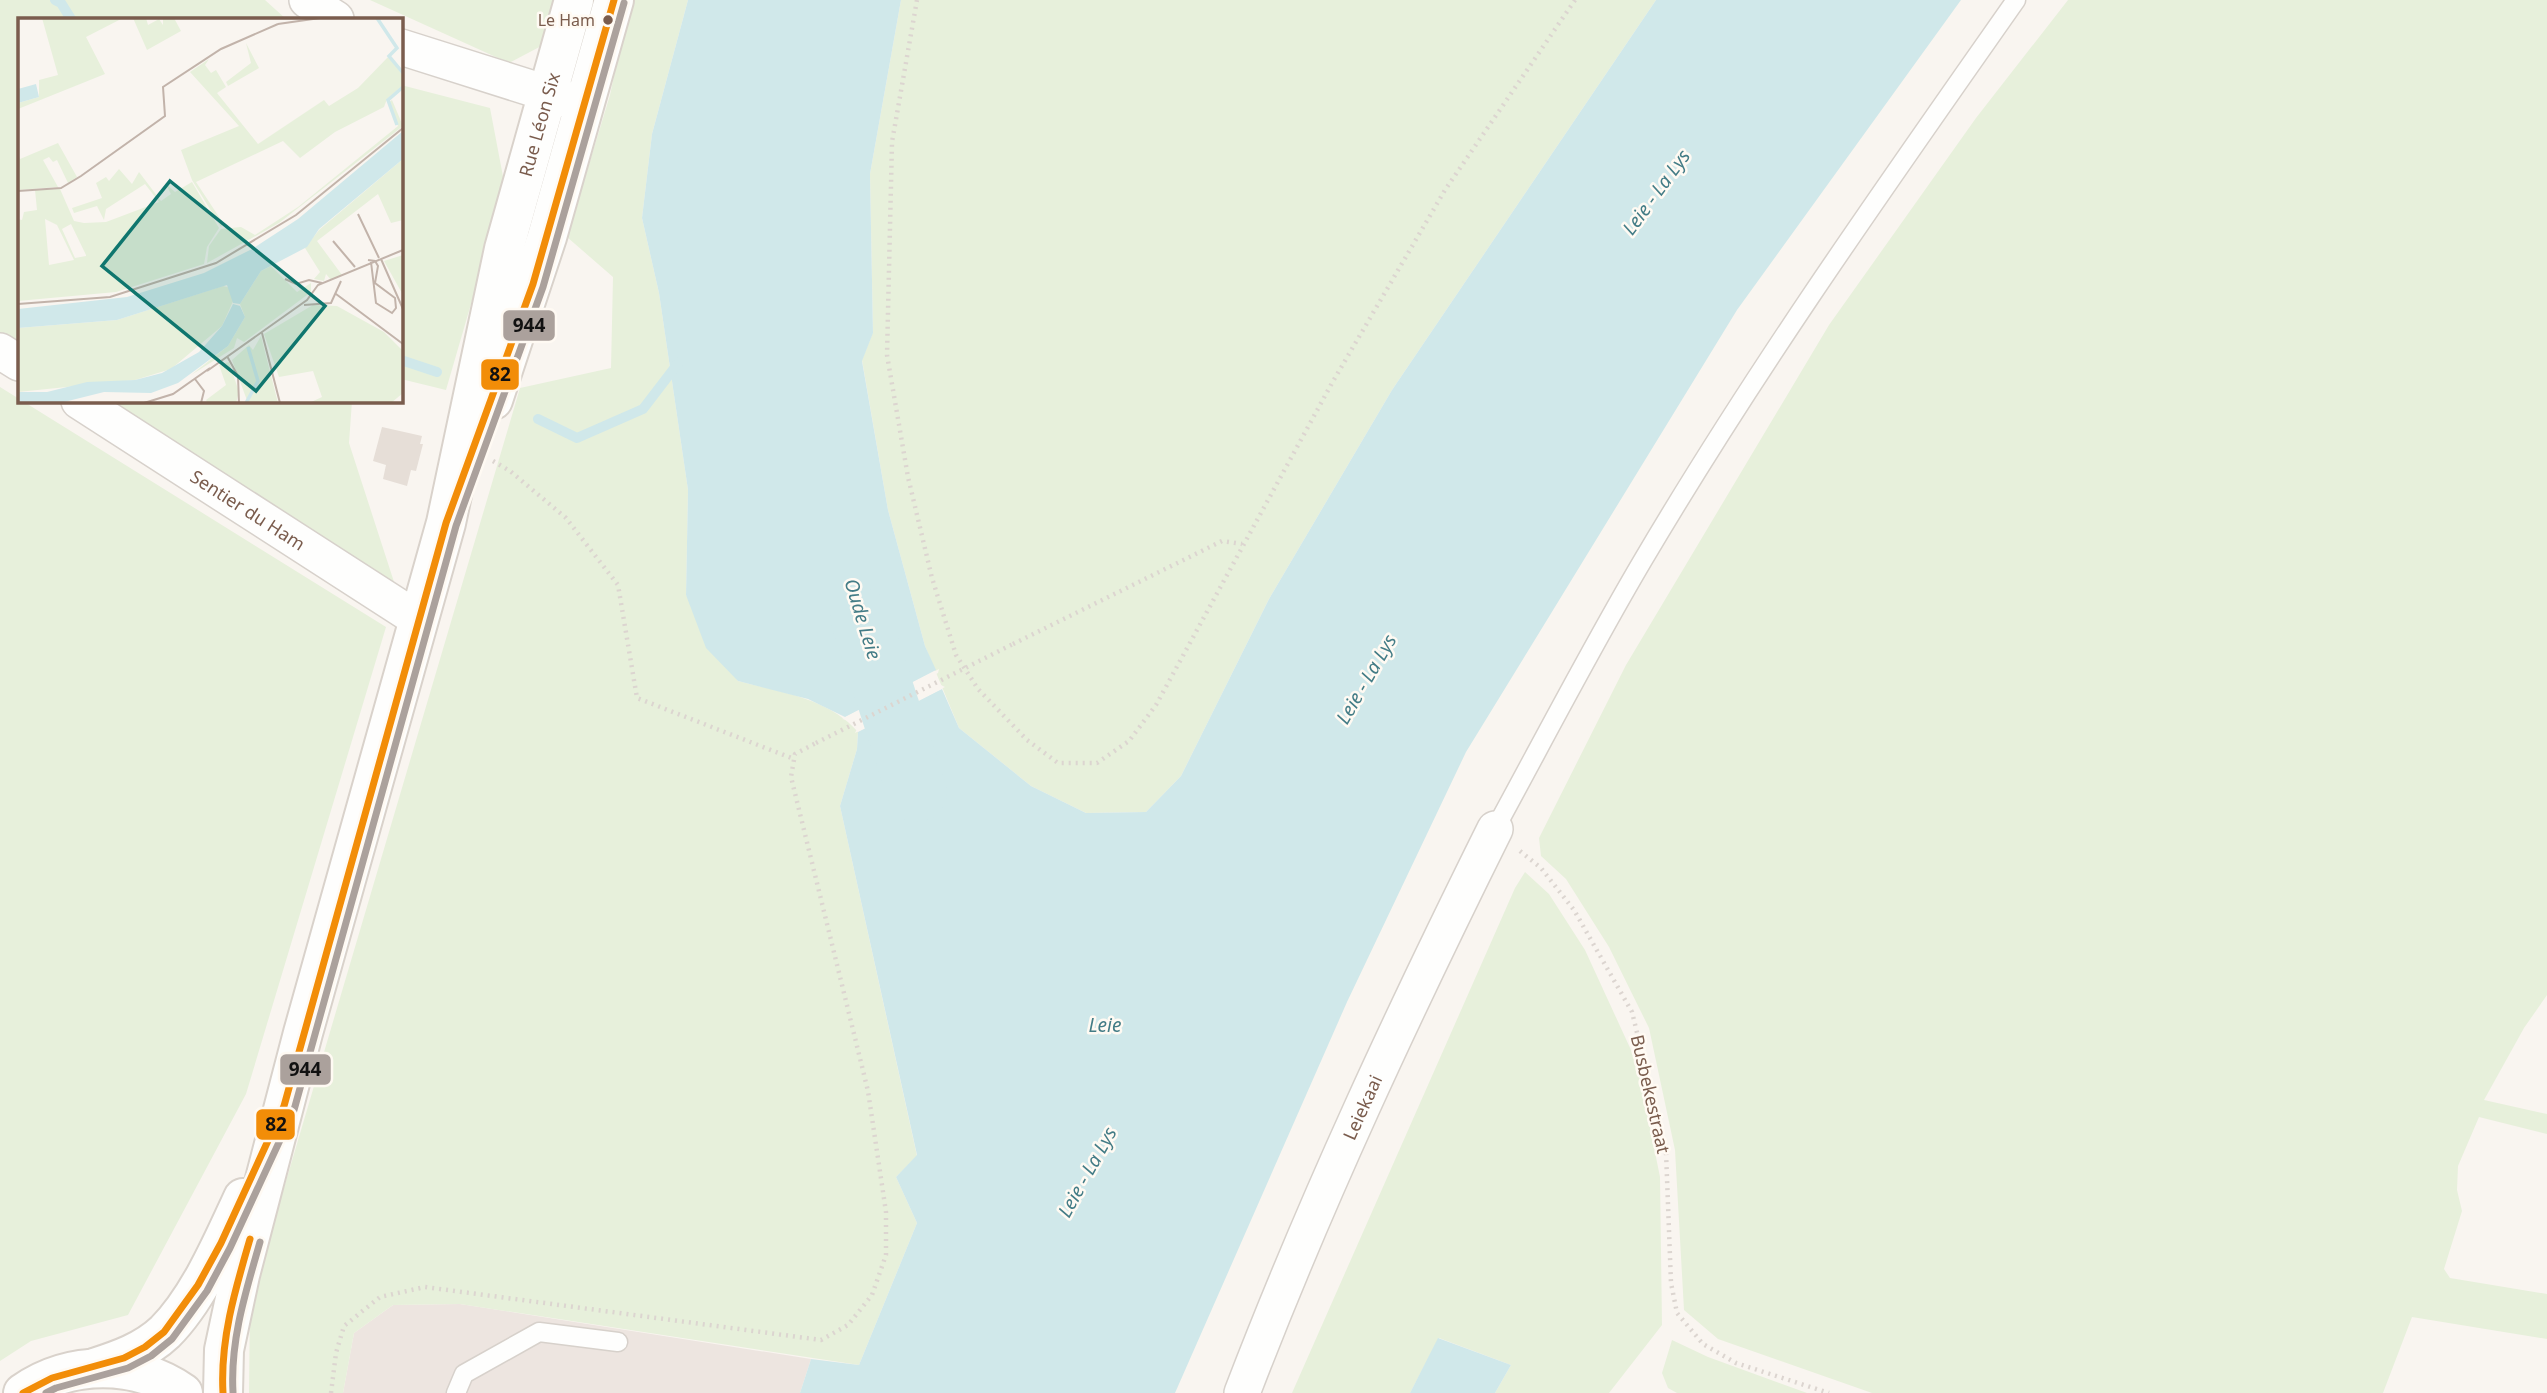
<svg xmlns="http://www.w3.org/2000/svg" width="2547" height="1393" font-family="'Noto Sans',sans-serif">
<style>
.industrial{fill:#ede5e0}
.green{fill:#e7f0db}
.water{fill:#d0e8ea}
.pier{fill:#f9f5f0}
.lines{fill:none;stroke-linecap:round;stroke-linejoin:round}
.stream{stroke:#d0e8ea;stroke-width:10}
.river{stroke:#d0e8ea;stroke-width:60}
.building{fill:#e6ded7}
.lane-casing{stroke:#d7d1cb;stroke-width:21}
.street-casing{stroke:#d7d1cb;stroke-width:38}
.secondary-casing{stroke:#d9d2cb;stroke-width:42}
.path{stroke:#dcd5d0;stroke-width:4.5;stroke-dasharray:2 5;stroke-linecap:butt}
.lane{stroke:#fefefd;stroke-width:18}
.street{stroke:#fefefd;stroke-width:35}
.secondary{stroke:#fefefd;stroke-width:38}
.path-bridge{stroke:#dcd5d0;stroke-width:4.5;stroke-dasharray:2 5;stroke-linecap:butt}
.bus-1-casing{stroke:#fffaf3;stroke-width:12}
.bus-2-casing{stroke:#fffaf3;stroke-width:12}
.bus-1{stroke:#f28d08;stroke-width:7}
.bus-2{stroke:#aba19c;stroke-width:7}
.bus-dot{fill:#7a5c4d;stroke:#fffaf3;stroke-width:2.5}
.labels{text-anchor:middle;dominant-baseline:central;stroke-width:5;stroke-linejoin:round;paint-order:stroke}
.bus-label{font-size:16px;fill:#7a5c4d;stroke:#fffaf3;text-anchor:end}
.street-label{font-size:18px;fill:#7a5c4d;stroke:#fffaf3}
.water-label{font-size:19px;font-style:italic;fill:#437c86;stroke:#fffaf3}
.inset-river{fill:none;stroke:#d0e8ea;stroke-width:3.5}
.inset-road{fill:none;stroke:#c2b3aa;stroke-width:2}
.view{fill:#0f766e;fill-opacity:0.15;stroke:#0f766e;stroke-width:3.5}
.inset-edge{fill:none;stroke:#7a5c4d;stroke-width:3.5}
.line-badge{stroke:#fffaf3;stroke-width:2.5}
.pale-badge-label{font-size:19px;text-anchor:middle;font-weight:bold;fill:#111}
</style>
<rect width="100%" height="100%" fill="#f9f5f0"/>
<path class="industrial" d="M 460,1304 L 811,1359 L 800,1393 L 343,1393 L 354,1333 L 393,1305 Z"/>
<path class="green" d="M 0,0 L 265,0 L 286,19 L 19,19 L 19,346 L 0,333 Z
M 370,0 L 560,0 L 547,43 L 509,63 Z
M 630,0 L 688,0 L 652,134 L 642,218 L 659,293 L 688,490 L 686,595 L 738,681 C 780,692 828,698 858,732 L 857,749 L 840,806 L 917,1156 L 896,1177 L 917,1223 L 859,1365 L 460,1304 L 393,1305 L 354,1333 L 343,1393 L 249,1393 L 250,1303 L 520,388 L 611,368 L 613,277 L 567,237 L 610,95 Z
M 901,0 L 1656,0 L 1392,390 L 1269,599 L 1181,776 L 1146,812 L 1086,813 L 1031,786 L 959,728 L 925,646 L 888,510 L 862,360 L 873,332 L 870,174 Z
M 2068,0 L 2547,0 L 2547,995 L 2524,1028 L 2484,1100 L 2547,1114 L 2547,1134 L 2479,1117 L 2458,1166 L 2457,1190 L 2462,1211 L 2444,1269 L 2450,1278 L 2547,1294 L 2547,1339 L 2412,1317 L 2383,1393 L 1872,1393 L 1718,1339 L 1684,1310 L 1675,1150 L 1649,1028 L 1609,947 L 1566,879 L 1541,856 L 1539,838 L 1626,665 L 1829,325 L 1976,118 Z
M 401,85 L 490,108 L 505,187 L 446,390 L 401,379 Z
M 0,387 L 386,627 L 246,1094 L 128,1315 L 31,1341 L 0,1361 Z
M 106,401 L 352,401 L 349,443 L 395,585 Z
M 1525,872 L 1549,894 L 1585,950 L 1637,1063 L 1660,1177 L 1662,1325 L 1609,1393 L 1495,1393 L 1511,1365 L 1439,1338 L 1410,1393 L 1292,1393 L 1515,888 Z
M 1672,1340 L 1708,1357 L 1807,1393 L 1677,1393 L 1668,1388 L 1662,1373 Z"/>
<path class="water" d="M 688,0 L 901,0 L 870,174 L 873,333 L 862,361 L 888,510 L 925,646 L 936,670 L 845,717 L 808,699 L 738,681 L 706,648 L 686,595 L 688,490 L 659,293 L 642,218 L 652,134 Z
M 1656,0 L 1961,0 L 1737,310 L 1466,752 L 1347,1002 L 1175,1393 L 800,1393 L 811,1359 L 859,1365 L 917,1223 L 896,1177 L 917,1155 L 840,806 L 857,749 L 858,732 L 942,689 L 959,728 L 1031,786 L 1086,813 L 1146,812 L 1181,776 L 1269,599 L 1392,390 Z
M 1438,1338 L 1511,1365 L 1495,1393 L 1410,1393 Z"/>
<path class="pier" d="M 939,669 L 938,673 L 847,720 L 842,719 Z
M 941,685 L 945,687 L 855,733 L 857,729 Z"/>
<g class="lines">
<path class="stream" d="M 55,0 L 61,3 L 71,19
M 401,360 L 437,372
M 538,419 L 577,438 L 643,409 L 679,362"/>
<path class="river" d="M 860,617 L 917,792"/>
</g>
<path class="building" d="M 382,427 L 422,436 L 420,444 L 423,444 L 416,471 L 411,470 L 407,486 L 383,479 L 386,465 L 373,461 Z"/>
<g class="lines">
<g class="lane-casing">
<path id="lane" d="M 1495,829 C 1544,739 1591,648 1643,560 C 1757,367 1887,184 2016,0
M 456,1393 L 464,1374 L 539,1332 L 618,1342"/>
</g>
<g class="street-casing">
<g id="street">
<path d="M 307,0 L 336,19"/>
<path d="M 401,47 L 575,102"/>
<path d="M 0,351 L 19,363"/>
<path id="s1" d="M 79,401 L 419,620"/>
<path id="s2" d="M 1242,1393 C 1316,1200 1403,1014 1495,829"/>
</g>
</g>
<g class="secondary-casing">
<g id="secondary">
<path d="M 493,400 L 547,237 L 614,0"/>
<path d="M 94,1368 C 119,1360 145,1351 165,1332 C 199,1298 223,1241 243,1198"/>
<path d="M 23,1393 C 70,1360 136,1360 183,1393"/>
<path id="s3" d="M 223,1393 L 224,1350 L 240,1275 L 303,1033 L 446,523 L 504,249 L 574,0"/>
</g>
</g>
<path class="path" d="M 917,0 L 892,142 L 887,355 L 908,477 L 932,578 L 956,655 L 978,689 L 1027,740 L 1058,763 L 1097,763 L 1129,741 L 1156,705 L 1332,383 L 1445,190 L 1575,0
M 493,461 L 510,471 L 566,518 L 618,585 L 637,698 L 794,759
M 1013,644 L 1222,541 L 1242,544
M 1520,851 L 1541,868 L 1574,910 L 1632,1012 L 1666,1152 L 1671,1283 L 1677,1313 L 1703,1344 L 1736,1363 L 1829,1393
M 331,1393 L 336,1353 L 344,1326 L 380,1297 L 425,1287 L 821,1340 L 848,1325 L 872,1295 L 886,1255 L 886,1212 L 868,1091 L 791,777 L 795,754 L 816,743"/>
<use href="#lane" class="lane"/>
<use href="#street" class="street"/>
<use href="#secondary" class="secondary"/>
<path class="path-bridge" d="M 816,743 L 1013,644"/>
<g class="bus-1-casing">
<path id="bus-1" d="M 23,1393 L 52,1378 L 124,1358 L 145,1347 L 164,1332 L 198,1285 L 221,1243 L 284,1106 L 446,523 L 533,284 L 614,0
M 223,1393 C 220,1340 235,1290 250,1239"/>
</g>
<g class="bus-2-casing">
<path id="bus-2" d="M 233,1392 C 230,1340 246,1291 260,1242
M 46,1393 L 56,1388 L 128,1368 L 151,1356 L 172,1339 L 207,1291 L 230,1248 L 294,1110 L 456,526 L 543,287 L 624,3"/>
</g>
<use href="#bus-1" class="bus-1"/>
<use href="#bus-2" class="bus-2"/>
</g>
<circle class="bus-dot" cx="608" cy="20" r="6"/>
<g class="labels">
<g class="bus-label">
<text x="595" y="20">Le Ham</text>
</g>
<g class="street-label">
<text stroke="none"><textPath href="#s3" startOffset="1309">Rue Léon Six</textPath></text>
<text stroke="none"><textPath href="#s1" startOffset="201">Sentier du Ham</textPath></text>
<text transform="translate(1651 1094) rotate(77)">Busbekestraat</text>
<text stroke="none"><textPath href="#s2" startOffset="310">Leiekaai</textPath></text>
</g>
<g class="water-label">
<text transform="translate(1656 192) rotate(-54)">Leie - La Lys</text>
<text transform="translate(863 619) rotate(73)">Oude Leie</text>
<text transform="translate(1366 679) rotate(-60)">Leie - La Lys</text>
<text x="1105" y="1025">Leie</text>
<text transform="translate(1087 1172) rotate(-61)">Leie - La Lys</text>
</g>
</g>
<g transform="translate(18 18)">
<rect width="385" height="385" fill="#f9f5f0"/>
<path d="M 24,0 L 105,0 L 68,19 L 87,56 L 0,91 L 0,85 L 21,79 L 21,62 L 40,57 ZM 115,0 L 128,0 L 130,7 L 141,1 L 145,7 L 145,1 L 156,0 L 163,13 L 129,32 ZM 228,25 L 241,50 L 210,68 L 208,64 L 233,45 ZM 371,38 L 385,58 L 385,67 L 369,81 L 366,89 L 317,114 L 282,140 L 265,123 L 178,164 L 205,205 L 203,209 L 174,162 L 163,132 L 221,108 L 172,54 L 191,41 L 187,47 L 193,55 L 198,52 L 208,69 L 199,75 L 240,126 L 306,82 L 311,88 L 340,70 ZM 374,82 L 385,108 L 261,205 L 189,245 L 191,228 L 203,211 L 223,209 L 237,217 L 280,189 L 380,108 L 370,85 ZM 40,125 L 59,159 L 50,165 L 39,142 L 35,144 L 31,139 L 25,142 L 40,169 L 0,172 L 0,135 L 2,141 ZM 385,141 L 385,202 L 373,205 L 360,176 L 299,223 L 324,257 L 313,262 L 308,256 L 306,263 L 296,261 L 302,254 L 287,230 L 301,212 ZM 101,151 L 114,166 L 121,154 L 143,183 L 153,176 L 147,165 L 157,174 L 174,164 L 201,210 L 189,229 L 186,246 L 98,274 L 0,283 L 0,201 L 4,202 L 6,194 L 19,192 L 17,172 L 42,171 L 56,203 L 66,205 L 88,204 L 141,184 L 127,166 L 88,191 L 86,202 L 79,188 L 56,195 L 54,190 L 84,180 L 78,165 L 88,159 L 91,163 ZM 27,201 L 39,207 L 56,242 L 31,247 ZM 53,206 L 68,237 L 68,238 L 57,240 L 44,211 ZM 385,237 L 385,277 L 366,243 ZM 253,248 L 279,274 L 293,265 L 293,274 L 226,324 L 219,320 L 216,330 L 173,357 L 210,328 L 227,299 L 222,286 L 243,253 ZM 205,268 L 213,270 L 216,281 L 204,308 L 153,351 L 117,362 L 0,374 L 0,310 L 99,302 ZM 295,287 L 319,288 L 366,314 L 385,333 L 385,375 L 373,385 L 291,385 L 304,379 L 295,353 L 261,359 L 246,316 ZM 243,318 L 260,385 L 230,385 L 214,342 L 231,327 L 235,332 ZM 211,344 L 221,374 L 218,385 L 190,385 L 188,382 L 208,367 L 201,347 Z" fill="#e7f0db" fill-rule="evenodd"/>
<path d="M 18,66 L 21,79 L 0,85 L 0,71 ZM 385,113 L 385,141 L 301,211 L 289,229 L 243,253 L 222,286 L 215,285 L 209,267 L 99,302 L 0,310 L 0,291 L 109,279 L 186,255 L 234,231 L 280,201 ZM 215,286 L 222,288 L 227,299 L 210,328 L 160,365 L 133,375 L 86,374 L 42,385 L 0,385 L 0,374 L 29,374 L 69,364 L 117,362 L 144,355 L 181,334 L 204,308 Z" fill="#d0e8ea"/>
<path class="inset-river" d="M 359,0 L 379,30 L 371,38 L 385,55M 379,107 L 370,82 L 385,69M 228,385 L 240,363 L 230,329"/>
<path class="inset-road" d="M 260,6 L 302,0M 0,173 L 43,170 L 63,158 L 147,98 L 145,69 L 203,31 L 260,6M 340,196 L 361,240M 315,223 L 337,249M 363,241 L 385,291M 350,242 L 357,243 L 360,248 L 357,265 L 377,280 L 378,290 L 374,295 L 358,285 L 353,244M 267,261 L 278,266 L 291,262 L 304,265M 318,276 L 385,326M 0,286 L 92,279 L 198,245 L 278,197 L 385,110M 286,287 L 313,285 L 323,263M 244,315 L 262,385M 209,338 L 220,358 L 221,385M 189,353 L 289,282 L 300,267 L 385,232M 177,361 L 186,373 L 183,385M 126,385 L 155,376 L 192,350"/>
<path class="view" d="M 152,163 L 307,288 L 238,373 L 84,248 Z"/>
<rect width="385" height="385" class="inset-edge"/>
</g>
<g class="line-badge">
<rect x="502" y="309" width="54" height="33" rx="7" fill="#aba19c"/>
<rect x="480" y="358" width="40" height="33" rx="7" fill="#f28d08"/>
<rect x="279" y="1053" width="53" height="33" rx="7" fill="#aba19c"/>
<rect x="255" y="1108" width="41" height="33" rx="7" fill="#f28d08"/>
</g>
<g class="pale-badge-label">
<text x="529" y="332">944</text>
<text x="500" y="381">82</text>
<text x="305" y="1076">944</text>
<text x="276" y="1131">82</text>
</g>
</svg>
